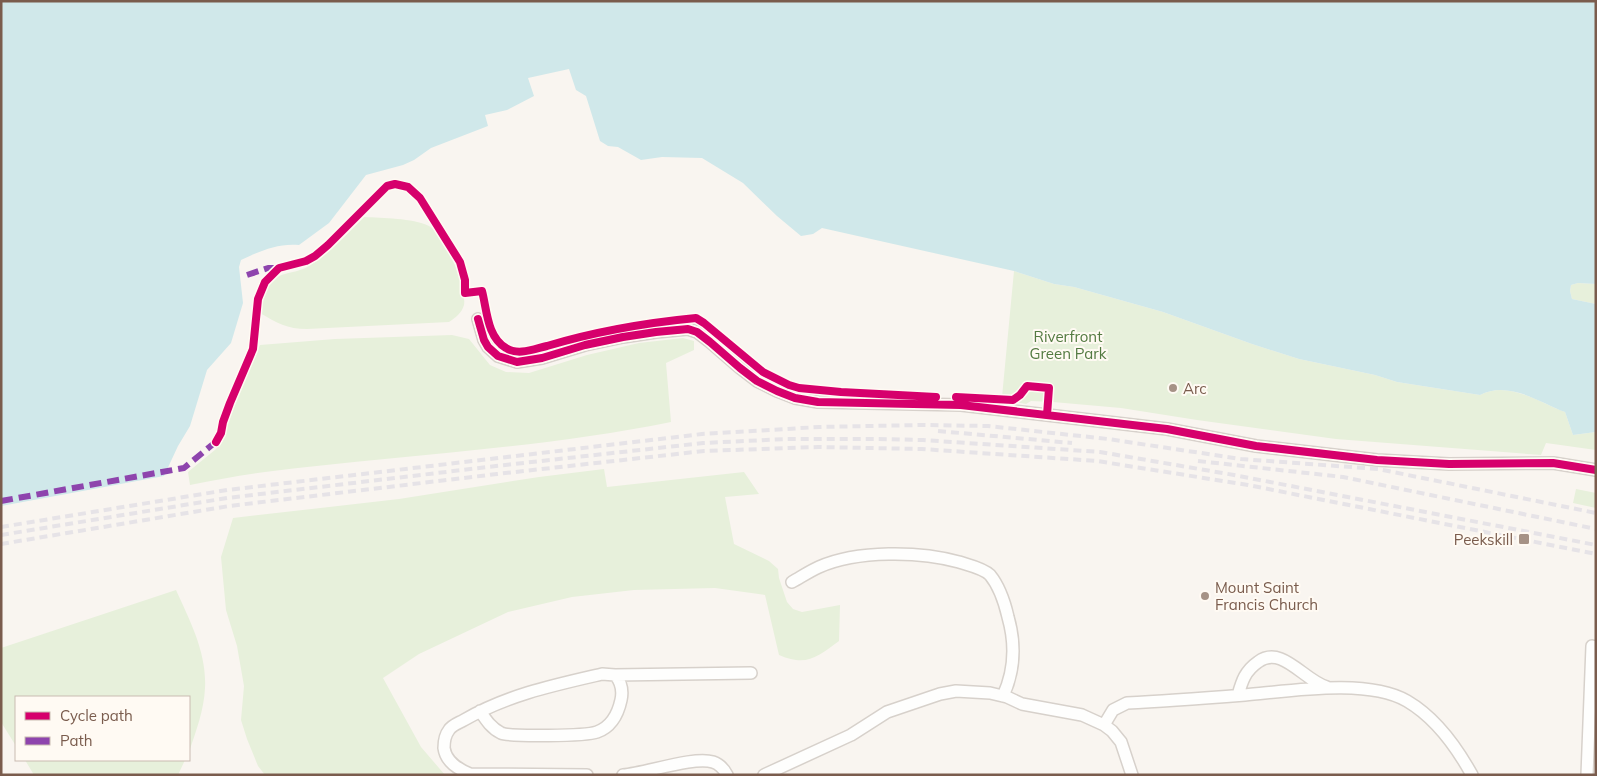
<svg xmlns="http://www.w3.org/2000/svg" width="1597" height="776" font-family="Mulish,sans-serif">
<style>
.green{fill:#e7f0db}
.water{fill:#d0e8ea}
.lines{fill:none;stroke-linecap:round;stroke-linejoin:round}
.street-casing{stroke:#d7d1cb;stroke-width:14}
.street{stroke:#fefefd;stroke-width:11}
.rail{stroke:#e6e3e7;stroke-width:4;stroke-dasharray:8 5;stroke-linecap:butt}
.quiet{stroke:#8e44ad;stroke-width:6;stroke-dasharray:12 6;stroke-linecap:butt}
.cycleway-casing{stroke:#fffaf3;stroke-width:11}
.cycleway{stroke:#d6006c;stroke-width:8}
.poi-dot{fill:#a69286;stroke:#fffaf3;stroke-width:2}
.labels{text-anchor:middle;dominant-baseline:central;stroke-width:4;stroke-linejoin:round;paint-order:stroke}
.park-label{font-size:15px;fill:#537a41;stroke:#fffaf3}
.poi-label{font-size:15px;fill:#7a5c4d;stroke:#fffaf3;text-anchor:start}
</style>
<rect width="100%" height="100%" fill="#f9f5f0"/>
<path class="green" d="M 364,217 C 383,218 412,218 429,226 C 445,234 467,288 464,305 C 462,313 455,318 449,322 L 307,329 C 287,329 277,323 260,313 C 261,303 262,292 269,284 C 279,272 291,274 303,269 C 321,262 350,231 364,217 Z
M 1014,271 L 1054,284 L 1074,287 L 1163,312 L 1252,344 L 1299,359 L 1375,375 L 1397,382 L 1480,395 C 1508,380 1538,402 1565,412 L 1573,435 L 1596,432 L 1596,450 L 1546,443 L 1541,455 L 1336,439 L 1197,420 L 1121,408 L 1053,402 L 1031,401 L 1026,404 L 1015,402 L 1011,398 L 1002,397 Z
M 1578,283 L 1596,284 L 1596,304 L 1572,299 L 1570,291 L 1571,285 Z
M 452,335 L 469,339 L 490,365 L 506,372 L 529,373 L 587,355 L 639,343 L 683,338 L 694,341 L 694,350 L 666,363 L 671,422 C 538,449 400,455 265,472 C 240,475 215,480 190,485 L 188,472 L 216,449 L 224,438 L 230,415 L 241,387 L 260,345 L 335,339 Z
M 604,469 L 607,487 L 744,472 L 759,494 L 725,497 L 734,544 L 769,561 L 778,569 L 779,578 L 787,602 L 793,609 L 802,612 L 840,605 L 839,641 C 817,657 807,667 779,655 L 765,595 L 715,588 L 634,590 L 572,597 L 508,612 L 419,654 L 383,678 L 421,747 L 445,775 L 265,775 L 258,766 L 247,739 L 241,720 L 244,686 L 237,646 L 226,610 L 221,557 L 233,518 L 399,499 L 539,477 Z
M 1576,489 L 1596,493 L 1596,508 L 1573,503 Z
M 176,590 C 190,621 207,653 205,688 C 204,710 196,731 189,752 L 189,697 L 16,697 L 16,746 L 1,722 L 1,648 Z
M 25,760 L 185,760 L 178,775 L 34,775 Z"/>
<path class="water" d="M 1,1 L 1596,1 L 1596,284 L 1578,283 L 1571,285 L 1570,291 L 1572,299 L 1596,304 L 1596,432 L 1573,435 L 1565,412 C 1539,402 1508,380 1480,395 L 1397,382 L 1375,375 L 1299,359 L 1252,344 L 1163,312 L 1074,287 L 1054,284 L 1014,271 L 822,228 L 813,234 L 801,236 L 777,216 L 743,183 L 702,158 L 662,157 L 641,160 L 618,147 L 608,146 L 600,141 L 586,96 L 576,90 L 569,69 L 528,78 L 534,96 L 507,110 L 485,115 L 488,126 L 431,148 L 414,160 L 403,165 L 366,175 L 329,223 L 299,245 C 278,243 260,251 241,260 L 239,267 L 243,303 L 231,343 L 207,370 L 190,426 L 178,446 L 164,476 L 1,506 Z"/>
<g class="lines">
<g class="street-casing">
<path id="street" d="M 478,319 L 484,340 L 488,347 L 498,356 L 517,362 L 542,358 L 585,345 L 623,337 L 656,332 L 688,329 L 697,332 L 710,342 L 740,368 L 757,381 L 777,391 L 795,398 L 818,402 L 961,405 L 1167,429 L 1256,446 L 1377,460 L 1449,464 L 1553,463 L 1596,470
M 792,582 C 801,577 810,571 819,567 C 857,550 920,551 959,562 C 968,565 983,568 990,575 C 999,586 1005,604 1008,617 C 1016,645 1015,670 1003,696
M 615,675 L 751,673
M 1238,695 C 1242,681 1245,671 1258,662 C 1282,644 1304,681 1327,687
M 480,711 C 486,720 491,728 501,733 C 510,737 586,736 597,732 C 611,727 618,714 621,700 C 623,691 621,682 615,675 L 602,674 C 554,685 507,695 464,720 C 459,723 452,725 449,730 C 445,735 444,743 444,748 C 446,762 458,769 470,774 L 587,775
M 1104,725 L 1113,710 L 1127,703 C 1167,701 1206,698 1245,695 C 1290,691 1368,678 1407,701 C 1436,718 1456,746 1472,775
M 623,775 C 646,773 694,756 713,762 C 719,764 724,769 727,775
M 764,775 L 851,735 L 887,712 L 940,694 L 956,691 L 990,693 L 1007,697 L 1022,704 L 1082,715 L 1104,725 L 1112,731 L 1121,742 L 1132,775
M 1587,775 L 1592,646 L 1596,647"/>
</g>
<use href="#street" class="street"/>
<path class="rail" d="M 938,431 L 1072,443
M 1198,461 L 1343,477 L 1596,529
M 1,527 L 227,490 L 702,434 L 819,427 L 923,425 L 988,426 L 1108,439 L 1241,459 L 1378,469 L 1596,513
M 1,535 L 227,498 L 496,466 L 703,443 L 786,439 L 878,439 L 923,440 L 1100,452 L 1234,475 L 1596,545
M 1,544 L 229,506 L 497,474 L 704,451 L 818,447 L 922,449 L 1097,461 L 1248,485 L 1596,554"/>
<path class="quiet" d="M 247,275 L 268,268 L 279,268
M 1,501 L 184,468 L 218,440"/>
<g class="cycleway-casing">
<path id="cycleway" d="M 478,319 L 484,340 L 488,347 L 498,356 L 517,362 L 542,358 L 585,345 L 623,337 L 656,332 L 688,329 L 697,332 L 710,342 L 740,368 L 757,381 L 777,391 L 795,398 L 818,402 L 961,405 L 1167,429 L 1256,446 L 1377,460 L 1449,464 L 1553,463 L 1596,470
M 956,397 L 1013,400 L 1020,395 L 1027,386 L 1049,388 L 1047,415
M 216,442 L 221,433 L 223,422 L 230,403 L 253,349 L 258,299 L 265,282 L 279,268 L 306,261 L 315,256 L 328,245 L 387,186 L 395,184 L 408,187 L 420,198 L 460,262 L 465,280 L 465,293 L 482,291 C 487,310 487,337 506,348 C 518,356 534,349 547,346 C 597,331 644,323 696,318 L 704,323 L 763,372 L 789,385 L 799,388 L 841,392 L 936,397"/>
</g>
<use href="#cycleway" class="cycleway"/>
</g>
<g class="poi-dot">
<circle cx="1173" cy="388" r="5"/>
<rect x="1518" y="533" width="12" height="12" rx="2.5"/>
<circle cx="1205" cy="596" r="5"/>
</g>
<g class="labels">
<g class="park-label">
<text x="1068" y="336">Riverfront<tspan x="1068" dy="17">Green Park</tspan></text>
</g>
<g class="poi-label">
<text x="1183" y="388">Arc</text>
<text x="1513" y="539" text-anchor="end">Peekskill</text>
<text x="1215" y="587">Mount Saint<tspan x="1215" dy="17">Francis Church</tspan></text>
</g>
</g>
<rect width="1597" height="776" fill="none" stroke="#7a5c4d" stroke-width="5"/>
<rect x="15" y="696" width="175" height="65" fill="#fffaf3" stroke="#cabbb1"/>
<rect x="25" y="712" width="25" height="8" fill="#d6006c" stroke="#cabbb1"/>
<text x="60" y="721" font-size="15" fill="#7a5c4d">Cycle path</text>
<rect x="25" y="737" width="25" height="8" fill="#8e44ad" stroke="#cabbb1"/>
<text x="60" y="746" font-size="15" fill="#7a5c4d">Path</text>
</svg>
